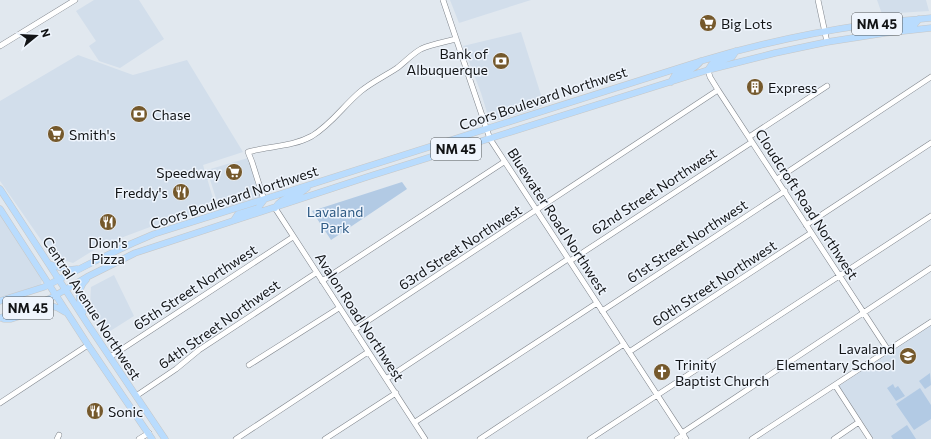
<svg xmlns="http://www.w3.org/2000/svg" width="931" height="439" font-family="Commissioner,sans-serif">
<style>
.built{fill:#d2deeb}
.green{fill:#b2cae4}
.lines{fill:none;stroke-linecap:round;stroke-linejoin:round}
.minor-casing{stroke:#80868d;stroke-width:6}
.major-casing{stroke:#c6c7c7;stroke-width:7}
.minor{stroke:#fff;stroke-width:5}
.major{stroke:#b9dcfe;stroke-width:6}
.labels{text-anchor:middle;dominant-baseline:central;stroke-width:3;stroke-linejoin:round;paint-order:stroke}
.shield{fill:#eff5fd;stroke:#54585b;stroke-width:1}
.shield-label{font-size:13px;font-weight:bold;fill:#121416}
.poi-label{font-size:14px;fill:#121416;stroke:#eff5fd;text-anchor:start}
.street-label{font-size:14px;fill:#121416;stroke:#eff5fd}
.park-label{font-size:14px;fill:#2e5a84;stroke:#eff5fd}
</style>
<rect width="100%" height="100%" fill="#e1e8ef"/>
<path class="built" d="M 94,0 L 139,0 L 164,39 L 120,68 L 99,61 L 89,46 L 96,41 L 76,11 Z
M 450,0 L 531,0 L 459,23 Z
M 877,0 L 926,0 L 929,11 L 882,14 Z
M 521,32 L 541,95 L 549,103 L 535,109 L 492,122 L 489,119 L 481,93 L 463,46 Z
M 78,55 L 133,75 L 187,60 L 243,152 L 203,165 L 216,208 L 150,227 L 102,245 L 73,263 L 53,257 L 0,181 L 0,101 Z
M 248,158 L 260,199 L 220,211 L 207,170 Z
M 0,214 L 42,279 L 41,285 L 39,287 L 22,292 L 0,297 Z
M 114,275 L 134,316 L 104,335 L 90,305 L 91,287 Z
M 931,325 L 931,439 L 874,439 L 839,386 Z"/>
<path class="green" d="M 402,182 L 407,189 L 331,240 L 312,211 Z
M 930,373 L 931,385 L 925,389 L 919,381 Z
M 893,384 L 895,388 L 898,386 L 905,396 L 896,401 L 887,388 Z
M 920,388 L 931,405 L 931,419 L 914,430 L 896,404 Z
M 907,425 L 916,439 L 893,439 L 891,436 Z"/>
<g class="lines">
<g class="minor-casing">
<path id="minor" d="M 443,0 L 490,139 L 686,439
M 818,0 L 827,42
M 0,46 L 75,0
M 708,70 L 710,77 L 718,90 L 888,350
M 749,137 L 827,86
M 777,179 L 931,77
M 264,200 L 252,162 L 248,152 C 269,146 292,147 312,136 C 332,124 344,105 361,91 C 372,82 385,76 397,68 C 405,62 412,54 421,49 C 432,44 445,42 456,39
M 275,208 L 425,439
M 806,225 L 931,143
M 570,261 L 752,142
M 322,281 L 504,162
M 602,311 L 785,191
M 354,330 L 718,90
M 629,352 L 811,233
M 110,357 L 293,237
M 249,365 L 339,308
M 386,379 L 568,259
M 835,385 L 870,439
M 136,396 L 176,369 L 199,350 L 316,273
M 0,403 L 88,345
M 415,422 L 597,303
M 682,433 L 931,268
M 57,439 L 59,435
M 139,439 L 149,433
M 236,439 L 368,352
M 325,439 L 396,393
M 480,439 L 624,344
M 590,439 L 931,216
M 677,439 L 684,435
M 752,439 L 931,322
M 834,439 L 859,422"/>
</g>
<g class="major-casing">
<path id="major" d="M 902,27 L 914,25 L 919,19
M 708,70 L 712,64 L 732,57 L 736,51
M 671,82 L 675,75 C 685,72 694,70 701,61
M 0,189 L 89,326 L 165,439
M 275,208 C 281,198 289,198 298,194 C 302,192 304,190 307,188
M 0,209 L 88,345 L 152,439
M 234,220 L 238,214 L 258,208 L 264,200
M 49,264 L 68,270 L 77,269
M 0,301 L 44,287 L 95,261 L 133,243 L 154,234 L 701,61 C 755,45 809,33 864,25 C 887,22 909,20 931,18
M 83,312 C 79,301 77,288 86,280
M 0,318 L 19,312 L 51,298 L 87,277 L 135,253 L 367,177 L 708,70 L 775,53 L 827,42 L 885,33 L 931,28
M 4,319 L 11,319 L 52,306 L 58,308 L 65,312"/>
</g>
<use href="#minor" class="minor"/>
<use href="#major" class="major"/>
</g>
<defs>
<g id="supermarket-disc" transform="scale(0.9)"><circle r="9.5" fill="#75592c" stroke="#eff5fd"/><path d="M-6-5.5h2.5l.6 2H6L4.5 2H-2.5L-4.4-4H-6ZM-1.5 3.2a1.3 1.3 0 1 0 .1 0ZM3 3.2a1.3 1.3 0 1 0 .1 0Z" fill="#fff"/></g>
<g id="bank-disc" transform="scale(0.9)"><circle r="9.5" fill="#75592c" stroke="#eff5fd"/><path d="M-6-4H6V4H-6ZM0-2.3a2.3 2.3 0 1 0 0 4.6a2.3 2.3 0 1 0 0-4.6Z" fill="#fff"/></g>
<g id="building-disc" transform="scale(0.9)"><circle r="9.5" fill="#75592c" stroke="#eff5fd"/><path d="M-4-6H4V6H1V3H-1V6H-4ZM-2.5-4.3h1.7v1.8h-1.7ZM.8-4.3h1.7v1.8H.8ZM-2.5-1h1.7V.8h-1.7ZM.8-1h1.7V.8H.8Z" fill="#fff"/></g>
<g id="restaurant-disc" transform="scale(0.9)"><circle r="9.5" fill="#75592c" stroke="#eff5fd"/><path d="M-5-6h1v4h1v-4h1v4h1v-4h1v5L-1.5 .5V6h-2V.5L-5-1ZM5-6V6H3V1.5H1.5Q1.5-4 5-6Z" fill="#fff"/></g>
<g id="school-disc" transform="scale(0.9)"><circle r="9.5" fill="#75592c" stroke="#eff5fd"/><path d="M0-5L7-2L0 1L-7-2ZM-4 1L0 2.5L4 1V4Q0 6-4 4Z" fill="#fff"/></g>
<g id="church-disc" transform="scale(0.9)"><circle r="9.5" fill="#75592c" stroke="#eff5fd"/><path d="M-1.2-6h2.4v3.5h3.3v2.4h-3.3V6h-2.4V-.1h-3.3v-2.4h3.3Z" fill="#fff"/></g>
</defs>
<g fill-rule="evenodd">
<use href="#supermarket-disc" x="708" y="23"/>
<use href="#bank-disc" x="501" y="61"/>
<use href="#building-disc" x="755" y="87"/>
<use href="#bank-disc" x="139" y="114"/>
<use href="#supermarket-disc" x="56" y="134"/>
<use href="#supermarket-disc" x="234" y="172"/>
<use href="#restaurant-disc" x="181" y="192"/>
<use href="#restaurant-disc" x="108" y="222"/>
<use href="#school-disc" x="908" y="356"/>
<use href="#church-disc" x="662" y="372"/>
<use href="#restaurant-disc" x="95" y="411"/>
</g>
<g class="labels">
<g class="shield">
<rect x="852" y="13" width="50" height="22" rx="3"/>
<rect x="431" y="138" width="50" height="22" rx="3"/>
<rect x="3" y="297" width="50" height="22" rx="3"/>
</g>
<g class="shield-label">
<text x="877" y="24">NM 45</text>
<text x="456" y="149">NM 45</text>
<text x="28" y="308">NM 45</text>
</g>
<g class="poi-label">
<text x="721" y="23">Big Lots</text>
<text x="488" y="53" text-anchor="end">Bank of<tspan x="488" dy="16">Albuquerque</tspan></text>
<text x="768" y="87">Express</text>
<text x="152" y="114">Chase</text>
<text x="69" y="134">Smith's</text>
<text x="221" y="172" text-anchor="end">Speedway</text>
<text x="168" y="192" text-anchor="end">Freddy's</text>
<text x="108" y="242" text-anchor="middle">Dion's<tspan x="108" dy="16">Pizza</tspan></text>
<text x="895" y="348" text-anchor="end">Lavaland<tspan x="895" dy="16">Elementary School</tspan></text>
<text x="675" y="364">Trinity<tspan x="675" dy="16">Baptist Church</tspan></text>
<text x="108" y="411">Sonic</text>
</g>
<g class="street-label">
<text transform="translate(543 98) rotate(-18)">Coors Boulevard Northwest</text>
<text transform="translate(654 191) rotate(-33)">62nd Street Northwest</text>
<text transform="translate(234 197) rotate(-18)">Coors Boulevard Northwest</text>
<text transform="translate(807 204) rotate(57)">Cloudcroft Road Northwest</text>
<text transform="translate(558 221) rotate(57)">Bluewater Road Northwest</text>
<text transform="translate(687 241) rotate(-33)">61st Street Northwest</text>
<text transform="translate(460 247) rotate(-33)">63rd Street Northwest</text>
<text transform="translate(714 283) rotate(-33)">60th Street Northwest</text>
<text transform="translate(195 287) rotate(-33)">65th Street Northwest</text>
<text transform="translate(92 308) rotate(57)">Central Avenue Northwest</text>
<text transform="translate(360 317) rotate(57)">Avalon Road Northwest</text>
<text transform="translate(219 324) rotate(-35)">64th Street Northwest</text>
</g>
<g class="park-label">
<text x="335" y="211">Lavaland<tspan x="335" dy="16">Park</tspan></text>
</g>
</g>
<g transform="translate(36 36) rotate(72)" stroke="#eff5fd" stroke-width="3" paint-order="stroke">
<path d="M0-3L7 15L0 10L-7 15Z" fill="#121416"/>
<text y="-6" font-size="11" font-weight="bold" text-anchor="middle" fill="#121416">N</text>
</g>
</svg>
